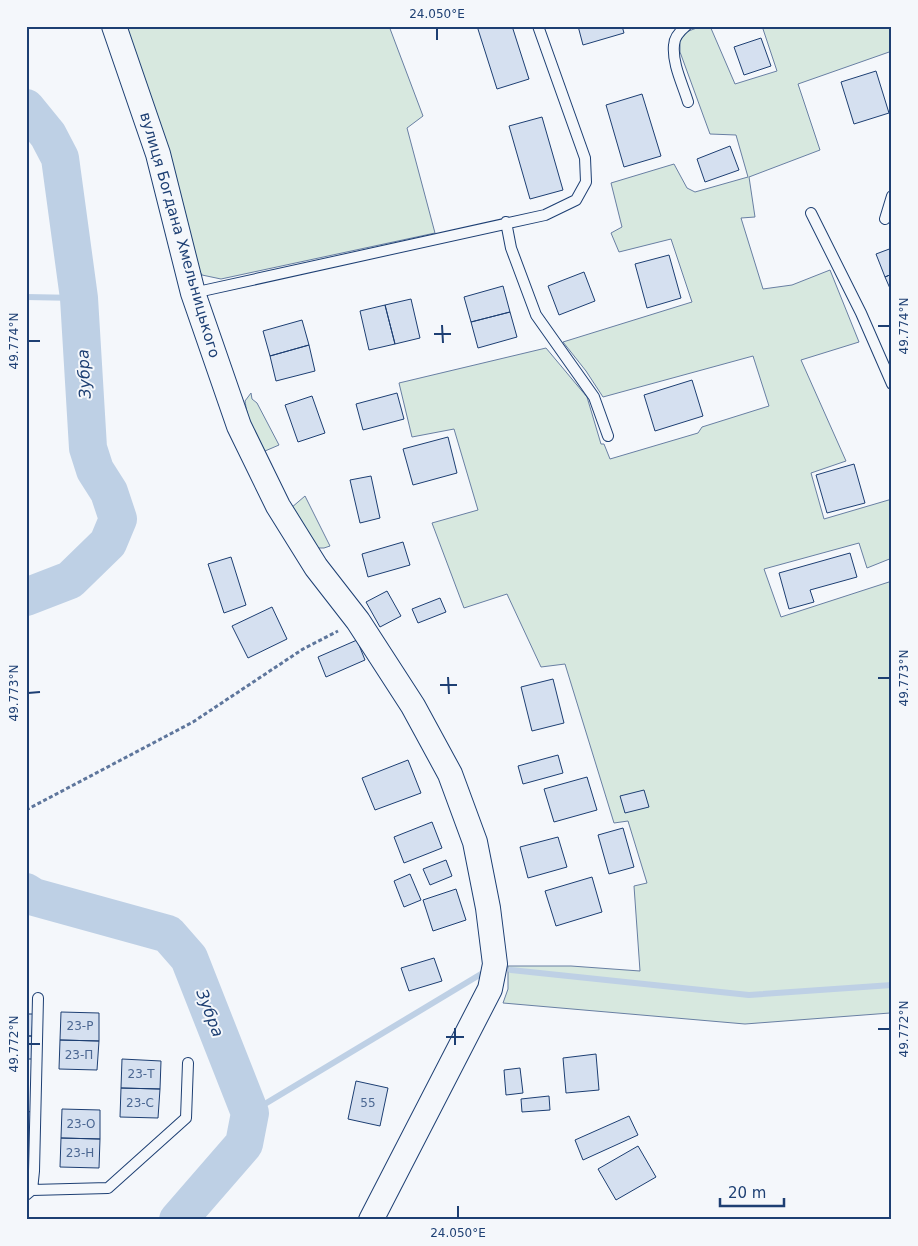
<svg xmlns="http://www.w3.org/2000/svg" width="918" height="1246" font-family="'DejaVu Sans',sans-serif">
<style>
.green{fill:#d7e8df;stroke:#687fa3}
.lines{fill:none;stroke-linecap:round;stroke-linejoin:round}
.stream{stroke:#bed0e5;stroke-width:6}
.river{stroke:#bed0e5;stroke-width:38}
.building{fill:#d5e0f0;stroke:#1d3f73}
.service-casing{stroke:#1d3f73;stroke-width:12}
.tertiary-casing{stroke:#1d3f73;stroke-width:26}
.path{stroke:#5e769c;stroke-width:3;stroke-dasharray:4 2.5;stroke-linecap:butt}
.service{stroke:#f4f7fb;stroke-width:10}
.tertiary{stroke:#f4f7fb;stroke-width:24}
.ticks{fill:none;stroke:#1d3f73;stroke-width:2}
.labels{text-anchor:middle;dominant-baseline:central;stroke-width:4;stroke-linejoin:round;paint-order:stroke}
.number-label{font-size:12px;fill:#4b6792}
.street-label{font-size:15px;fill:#1d3f73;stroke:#f4f7fb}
.water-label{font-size:16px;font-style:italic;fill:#1d3f73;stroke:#f4f7fb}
.neatline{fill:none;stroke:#1d3f73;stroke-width:2}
.ticks-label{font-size:12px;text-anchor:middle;fill:#1d3f73}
</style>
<rect width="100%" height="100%" fill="#f4f7fb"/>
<path class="green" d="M 127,26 L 389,26 L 423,116 L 407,128 L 435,233 L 221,279 L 202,275 L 197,267 Z
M 702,26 L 710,26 L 735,84 L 777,71 L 762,26 L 892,26 L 892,51 L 798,84 L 820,150 L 749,177 L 755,217 L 741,218 L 763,289 L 792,285 L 830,270 L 859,342 L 801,360 L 846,461 L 811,473 L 824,519 L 892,499 L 892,558 L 867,568 L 859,543 L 764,569 L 781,617 L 892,581 L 892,1012 L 890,1013 L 745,1024 L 503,1003 L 508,989 L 508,966 L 571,966 L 640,971 L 634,886 L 647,883 L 628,821 L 614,823 L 565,664 L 541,667 L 507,594 L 464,608 L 432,523 L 478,510 L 454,429 L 412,437 L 399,383 L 546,348 L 587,397 L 601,444 L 604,444 L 610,459 L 698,433 L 702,427 L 769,406 L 753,356 L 603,397 L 586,371 L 563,342 L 692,302 L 671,239 L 619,252 L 611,233 L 622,227 L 611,183 L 674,164 L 687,188 L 695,192 L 748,177 L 736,135 L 710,134 L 680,52 L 680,39 L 686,32 Z
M 251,393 L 252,399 L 257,403 L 279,445 L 265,451 C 253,444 247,414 245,401 Z
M 305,496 L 330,546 L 324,548 L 315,548 L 291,508 Z"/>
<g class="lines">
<path class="stream" d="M 26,297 L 79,298
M 26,902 L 34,897
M 511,970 L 749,995 L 892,985
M 250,1113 L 486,971"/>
<path class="river" d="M 26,108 L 48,135 L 60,158 L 79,298 L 88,448 L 95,470 L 109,492 L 118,519 L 108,543 L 70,580 L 26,597
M 26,892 L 34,897 L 168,934 L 189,958 L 250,1113 L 244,1144 L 178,1220"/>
</g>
<path class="building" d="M 477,26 L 512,26 L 529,79 L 497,89 Z
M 578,26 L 622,26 L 624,33 L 583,45 Z
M 761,38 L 771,66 L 744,75 L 734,47 Z
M 876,71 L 889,113 L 854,124 L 841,82 Z
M 642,94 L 661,156 L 624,167 L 606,105 Z
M 542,117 L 563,190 L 530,199 L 509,126 Z
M 730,146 L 739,170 L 705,182 L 697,159 Z
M 892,248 L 892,274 L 885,277 L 876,254 Z
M 669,255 L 681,298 L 647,308 L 635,264 Z
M 584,272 L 595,301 L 559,315 L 548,286 Z
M 892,274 L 892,293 L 885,277 Z
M 503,286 L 510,312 L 471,322 L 464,297 Z
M 411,299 L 420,338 L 395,344 L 385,305 Z
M 385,305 L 395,344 L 369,350 L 360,311 Z
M 510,312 L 517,337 L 478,348 L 471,322 Z
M 302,320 L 309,345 L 270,356 L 263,331 Z
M 309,345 L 315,371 L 276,381 L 270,356 Z
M 692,380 L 703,416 L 655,431 L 644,395 Z
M 397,393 L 404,419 L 363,430 L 356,404 Z
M 312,396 L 325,433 L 298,442 L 285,405 Z
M 448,437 L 457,473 L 413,485 L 403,449 Z
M 854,464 L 865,503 L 827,513 L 816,475 Z
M 371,476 L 380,518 L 360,523 L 350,480 Z
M 403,542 L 410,565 L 368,577 L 362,554 Z
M 850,553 L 857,577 L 810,590 L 814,602 L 789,609 L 779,573 Z
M 231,557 L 246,605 L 224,613 L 208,564 Z
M 387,591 L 401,616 L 380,627 L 366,602 Z
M 440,598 L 446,612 L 418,623 L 412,609 Z
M 272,607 L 287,639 L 248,658 L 232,626 Z
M 357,640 L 365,660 L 326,677 L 318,657 Z
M 553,679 L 564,723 L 532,731 L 521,687 Z
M 558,755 L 563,773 L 523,784 L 518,766 Z
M 408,760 L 421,793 L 375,810 L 362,778 Z
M 587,777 L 597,810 L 554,822 L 544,789 Z
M 644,790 L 649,807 L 625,813 L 620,796 Z
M 432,822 L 442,848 L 404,863 L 394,837 Z
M 623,828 L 634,867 L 609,874 L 598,835 Z
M 558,837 L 567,867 L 528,878 L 520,847 Z
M 446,860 L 452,876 L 430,885 L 423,869 Z
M 410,874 L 421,900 L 404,907 L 394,881 Z
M 592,877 L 602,912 L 556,926 L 545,891 Z
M 456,889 L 466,920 L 433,931 L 423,900 Z
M 434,958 L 442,981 L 409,991 L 401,968 Z
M 61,1012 L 99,1013 L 99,1041 L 60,1040 Z
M 26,1014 L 33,1014 L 32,1036 L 26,1036 Z
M 26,1036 L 32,1036 L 32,1059 L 26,1059 Z
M 60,1040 L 99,1041 L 97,1070 L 59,1069 Z
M 596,1054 L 599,1090 L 566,1093 L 563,1058 Z
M 122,1059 L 161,1061 L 160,1089 L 121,1088 Z
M 520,1068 L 523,1093 L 506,1095 L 504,1070 Z
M 356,1081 L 388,1088 L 380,1126 L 348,1119 Z
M 121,1088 L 160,1089 L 158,1118 L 120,1117 Z
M 549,1096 L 550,1110 L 522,1112 L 521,1099 Z
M 62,1109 L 100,1110 L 100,1139 L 61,1138 Z
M 26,1111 L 31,1112 L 30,1134 L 26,1134 Z
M 629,1116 L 638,1135 L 583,1160 L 575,1140 Z
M 26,1134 L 30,1134 L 30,1157 L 26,1157 Z
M 61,1138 L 100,1139 L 99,1168 L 60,1167 Z
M 638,1146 L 656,1177 L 616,1200 L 598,1169 Z"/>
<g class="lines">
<g class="service-casing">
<path id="service" d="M 686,26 C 680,31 674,37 674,45 C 672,64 683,85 688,102
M 811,213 L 861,313 L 892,384
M 885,219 L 892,196
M 506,222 L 511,248 L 536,315 L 594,397 L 608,436
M 193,293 L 545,215 L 576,200 L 586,182 L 585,158 L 538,26
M 32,1190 L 108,1188 L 186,1118 L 188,1063
M 26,1195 L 32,1190 L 34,1171 L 38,998"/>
</g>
<g class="tertiary-casing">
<path id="tertiary" d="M 114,26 L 158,154 L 193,293 L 239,426 L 278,506 L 316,567 L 358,621 L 413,706 L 450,774 L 475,842 L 488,908 L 495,964 L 490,989 L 371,1220"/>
</g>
<path class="path" d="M 26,810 L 193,722 L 303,649 L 338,631"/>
<use href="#service" class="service"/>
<use href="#tertiary" class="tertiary"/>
</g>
<path class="ticks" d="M 437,28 L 437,40M 442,325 L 443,343M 878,326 L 890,326M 434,334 L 451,334M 28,341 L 40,341M 448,677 L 449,694M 878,678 L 890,678M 440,685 L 457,685M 28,693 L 40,692M 455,1028 L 455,1045M 878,1029 L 890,1029M 446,1037 L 464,1037M 28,1044 L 40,1044M 458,1206 L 458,1218"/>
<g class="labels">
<g class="number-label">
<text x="80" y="1026">23-Р</text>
<text x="79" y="1055">23-П</text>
<text x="141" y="1074">23-Т</text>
<text x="140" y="1103">23-С</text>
<text x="368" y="1103">55</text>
<text x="81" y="1124">23-О</text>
<text x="80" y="1153">23-Н</text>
</g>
<g class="street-label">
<text transform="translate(180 235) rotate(74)">вулиця Богдана Хмельницького</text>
</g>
<g class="water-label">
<text transform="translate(84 374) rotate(-93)">Зубра</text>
<text transform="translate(210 1013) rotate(69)">Зубра</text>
</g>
</g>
<rect width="918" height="1246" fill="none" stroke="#f4f7fb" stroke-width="55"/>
<path d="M720 1198v8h64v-8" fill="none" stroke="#1d3f73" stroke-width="2.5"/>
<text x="728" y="1198" font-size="15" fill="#1d3f73" stroke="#f4f7fb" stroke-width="4" paint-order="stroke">20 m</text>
<rect x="28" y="28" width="862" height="1190" class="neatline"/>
<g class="ticks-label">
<text x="437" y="18">24.050°E</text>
<text transform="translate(904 326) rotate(-90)" y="4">49.774°N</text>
<text transform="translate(14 341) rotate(-90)" y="4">49.774°N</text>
<text transform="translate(904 678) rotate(-90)" y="4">49.773°N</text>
<text transform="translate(14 693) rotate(-90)" y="4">49.773°N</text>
<text transform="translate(904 1029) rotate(-90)" y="4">49.772°N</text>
<text transform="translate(14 1044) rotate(-90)" y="4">49.772°N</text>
<text x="458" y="1237">24.050°E</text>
</g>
</svg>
